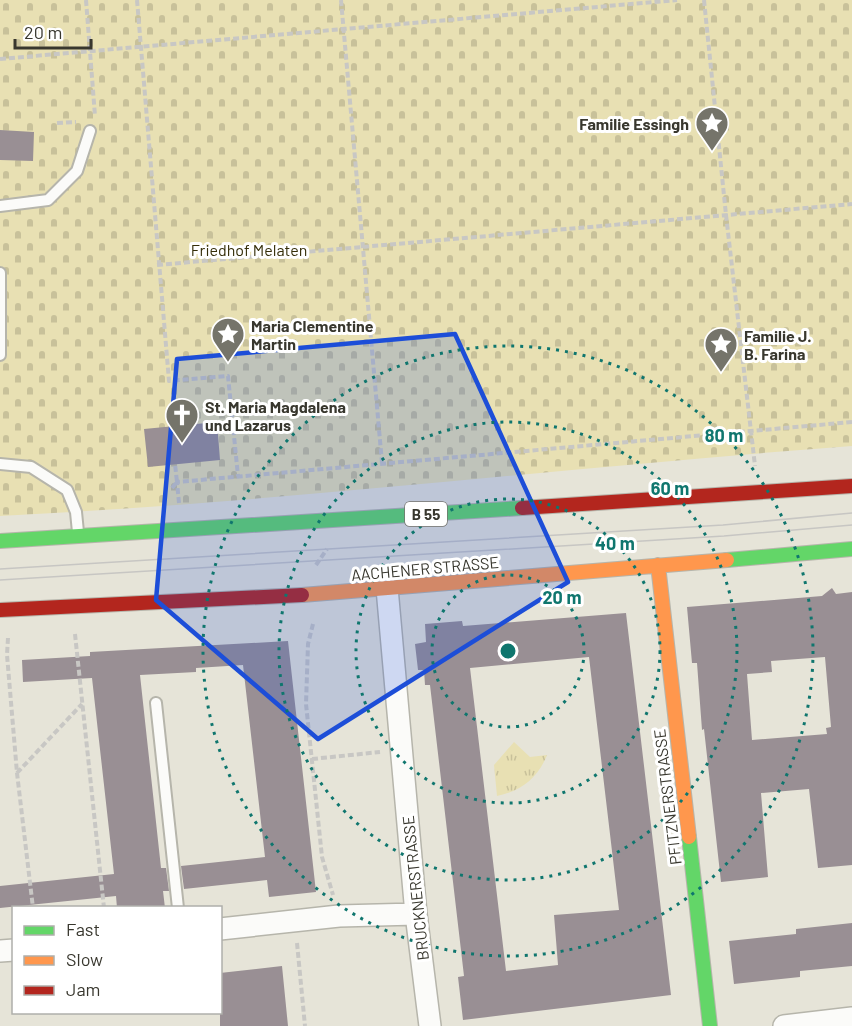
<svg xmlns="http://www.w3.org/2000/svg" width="852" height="1026" font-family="Barlow,sans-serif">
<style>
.cemetery{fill:url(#cemetery-stones)}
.park{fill:url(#park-tufts)}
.building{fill:#998f94;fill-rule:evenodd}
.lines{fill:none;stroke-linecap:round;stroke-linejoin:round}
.lane-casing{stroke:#b6b5ab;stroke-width:14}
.street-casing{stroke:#b6b5ab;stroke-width:24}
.fast-casing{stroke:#b6b5ab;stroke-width:16}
.slow-casing{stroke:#b6b5ab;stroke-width:16}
.jam-casing{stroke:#b6b5ab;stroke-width:16}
.path{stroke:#c8c7c4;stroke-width:4;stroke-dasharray:6 3;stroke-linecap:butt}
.lane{stroke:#fbfbf9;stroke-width:10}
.street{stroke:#fbfbf9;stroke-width:21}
.fast{stroke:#63d668;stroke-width:14}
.slow{stroke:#ff974d;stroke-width:14}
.jam{stroke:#b3261e;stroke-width:14}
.tram{stroke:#c7c6c3;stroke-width:1.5}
.marked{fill:#1d4ed8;fill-opacity:0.2;stroke:#1d4ed8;stroke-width:4.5;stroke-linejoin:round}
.ring{fill:none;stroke:#0f766e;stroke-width:3;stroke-dasharray:3 6}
.labels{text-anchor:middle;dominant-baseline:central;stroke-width:6;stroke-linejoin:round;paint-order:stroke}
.shield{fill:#fff;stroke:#74736d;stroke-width:1.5}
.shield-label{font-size:15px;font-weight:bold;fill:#38372e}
.poi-label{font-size:16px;font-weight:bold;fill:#38372e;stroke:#fff;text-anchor:start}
.park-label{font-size:16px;fill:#352e09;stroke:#fff}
.street-label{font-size:16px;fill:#38372e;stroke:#fff}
.centre{fill:#0f766e;stroke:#fff;stroke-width:3}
.ring-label{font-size:18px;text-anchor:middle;font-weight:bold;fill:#0f766e;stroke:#fff;stroke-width:6;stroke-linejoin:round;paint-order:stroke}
</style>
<defs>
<pattern id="cemetery-stones" width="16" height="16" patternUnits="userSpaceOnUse" patternTransform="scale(1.5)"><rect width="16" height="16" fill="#e8e0b3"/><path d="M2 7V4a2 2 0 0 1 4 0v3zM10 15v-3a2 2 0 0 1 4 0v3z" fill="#c8c19a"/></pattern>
<pattern id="park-tufts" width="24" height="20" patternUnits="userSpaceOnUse" patternTransform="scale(1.5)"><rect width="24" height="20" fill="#e8e0b3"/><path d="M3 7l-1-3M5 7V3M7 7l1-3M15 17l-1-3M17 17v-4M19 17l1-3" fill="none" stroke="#c8c19a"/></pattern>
</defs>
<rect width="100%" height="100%" fill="#e6e4d8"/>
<path class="cemetery" d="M 0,0 L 852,0 L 852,446 C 568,467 285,502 0,516 Z"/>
<path class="park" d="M 514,742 L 530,757 L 547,755 C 538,778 521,791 497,796 L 494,765 Z"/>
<path class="building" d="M 0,130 L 34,132 L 33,161 L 0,160 Z
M 217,422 L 220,460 L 148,467 L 144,429 Z
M 832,588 L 836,594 L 852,592 L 852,865 L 818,868 L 809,789 L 761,793 L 768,877 L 721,882 L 704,729 L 702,730 L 697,663 L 692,663 L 687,607 L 822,596 ZM 825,657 L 831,727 L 826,728 L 827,734 L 752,740 L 747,674 L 772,672 L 771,661 Z
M 626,613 L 671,995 L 463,1020 L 458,977 L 464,976 L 430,685 L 425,685 L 424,670 L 418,670 L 415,644 L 426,642 L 425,624 L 462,621 L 463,626 ZM 589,657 L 619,910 L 554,915 L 558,965 L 506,971 L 470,668 Z
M 288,641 L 316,892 L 269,897 L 267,880 L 184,889 L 181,866 L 265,857 L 243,665 L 196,668 L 196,672 L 140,675 L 161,868 L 166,868 L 169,891 L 163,891 L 165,908 L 117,908 L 116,896 L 0,908 L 0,886 L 114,874 L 92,678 L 23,682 L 22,660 L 90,656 L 90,652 Z
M 852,923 L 852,966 L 800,971 L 800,977 L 734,984 L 729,941 L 796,934 L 796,929 Z
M 282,966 L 288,1026 L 220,1026 L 220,973 Z"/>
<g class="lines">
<g class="lane-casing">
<path id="lane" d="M 0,206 L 48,200 L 77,171 L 90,131
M 0,273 L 0,355
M 0,464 L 31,467 L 67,490 L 76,512 L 78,532
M 156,703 L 178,908"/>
</g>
<g class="street-casing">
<path id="street" d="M 387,588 L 416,914 L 430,1026
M 220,929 L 339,916 L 416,914
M 0,951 L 14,950
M 784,1026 L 852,1018"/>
</g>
<g class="fast-casing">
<path id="fast" d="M 0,541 L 522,508
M 727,560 L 852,549
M 689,837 L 710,1026"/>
</g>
<g class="slow-casing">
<path id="slow" d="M 658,565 L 689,837
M 302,595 L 727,560"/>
</g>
<g class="jam-casing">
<path id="jam" d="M 522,508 L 852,486
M 0,610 L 302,595"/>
</g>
<path class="path" d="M 86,0 L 95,116
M 137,0 L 169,381 L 228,376 L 238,476
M 341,0 L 382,463
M 704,0 L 726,215 L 755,466
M 0,59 L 677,0
M 57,123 L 76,122
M 157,265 L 852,204
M 172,488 L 177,482 L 175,464
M 179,503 L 177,482 L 852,422
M 316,565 L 327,549
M 313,624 L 308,644 L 306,704 L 322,857 L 333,895
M 75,634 L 104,908
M 8,638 L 7,655 L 17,773 L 33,908
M 312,759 L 380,752
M 17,773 L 82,704
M 297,943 L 305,1026"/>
<use href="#lane" class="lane"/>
<use href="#street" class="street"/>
<use href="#fast" class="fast"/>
<use href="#slow" class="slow"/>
<use href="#jam" class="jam"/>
<path class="tram" d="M 0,569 L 723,525 L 852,513
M 0,580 L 724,536 L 852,525"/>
</g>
<path class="marked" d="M 455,334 L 568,582 L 318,739 L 156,600 L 177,359 Z"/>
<g class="ring">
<circle cx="508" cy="651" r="76"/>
<circle cx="508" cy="651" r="152"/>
<circle cx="508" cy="651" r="229"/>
<circle cx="508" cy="651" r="305"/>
</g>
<defs>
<g id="sight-pin" transform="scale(1.725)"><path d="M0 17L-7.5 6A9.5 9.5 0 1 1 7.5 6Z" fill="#75746a" stroke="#fff"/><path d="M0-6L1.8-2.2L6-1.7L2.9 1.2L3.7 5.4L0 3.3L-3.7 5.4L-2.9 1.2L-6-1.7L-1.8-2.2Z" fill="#fff"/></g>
<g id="church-pin" transform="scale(1.725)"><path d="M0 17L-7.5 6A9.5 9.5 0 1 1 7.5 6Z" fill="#75746a" stroke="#fff"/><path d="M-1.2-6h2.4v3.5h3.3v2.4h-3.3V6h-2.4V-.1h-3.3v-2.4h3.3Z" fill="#fff"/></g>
</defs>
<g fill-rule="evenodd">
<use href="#sight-pin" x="712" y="123"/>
<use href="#sight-pin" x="228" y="334"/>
<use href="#sight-pin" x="721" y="344"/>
<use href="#church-pin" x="182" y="415"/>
</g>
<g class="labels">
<rect class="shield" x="405" y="502" width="42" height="24" rx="4.5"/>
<g class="shield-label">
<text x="426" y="514">B 55</text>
</g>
<g class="poi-label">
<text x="689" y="123" text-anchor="end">Familie Essingh</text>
<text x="251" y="325">Maria Clementine<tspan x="251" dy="18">Martin</tspan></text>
<text x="744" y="335">Familie J.<tspan x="744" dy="18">B. Farina</tspan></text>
<text x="205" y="406">St. Maria Magdalena<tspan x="205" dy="18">und Lazarus</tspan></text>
</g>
<g class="park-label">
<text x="249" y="249">Friedhof Melaten</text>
</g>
<g class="street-label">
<text transform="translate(425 568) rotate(-5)">AACHENER STRASSE</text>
<text transform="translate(667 797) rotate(-97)">PFITZNERSTRASSE</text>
<text transform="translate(415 888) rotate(-96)">BRUCKNERSTRASSE</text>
</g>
</g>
<circle cx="508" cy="651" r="9" class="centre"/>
<g class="ring-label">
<text x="724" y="442">80 m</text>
<text x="670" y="495">60 m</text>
<text x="615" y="550">40 m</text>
<text x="562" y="604">20 m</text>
</g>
<rect x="12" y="906" width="210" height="108" fill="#ffffff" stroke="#afafab" stroke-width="1.5"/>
<rect x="24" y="926" width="30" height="9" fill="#63d668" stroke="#afafab" stroke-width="1.5"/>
<text x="66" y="936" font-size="18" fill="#38372e">Fast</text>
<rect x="24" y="956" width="30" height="9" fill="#ff974d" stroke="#afafab" stroke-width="1.5"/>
<text x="66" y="966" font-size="18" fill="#38372e">Slow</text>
<rect x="24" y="986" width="30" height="9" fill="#b3261e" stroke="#afafab" stroke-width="1.5"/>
<text x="66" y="996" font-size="18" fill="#38372e">Jam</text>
<path d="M15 39v9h76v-9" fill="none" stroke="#38372e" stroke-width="3"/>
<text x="24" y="39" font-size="18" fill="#38372e" stroke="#ffffff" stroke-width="4.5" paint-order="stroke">20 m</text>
</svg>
